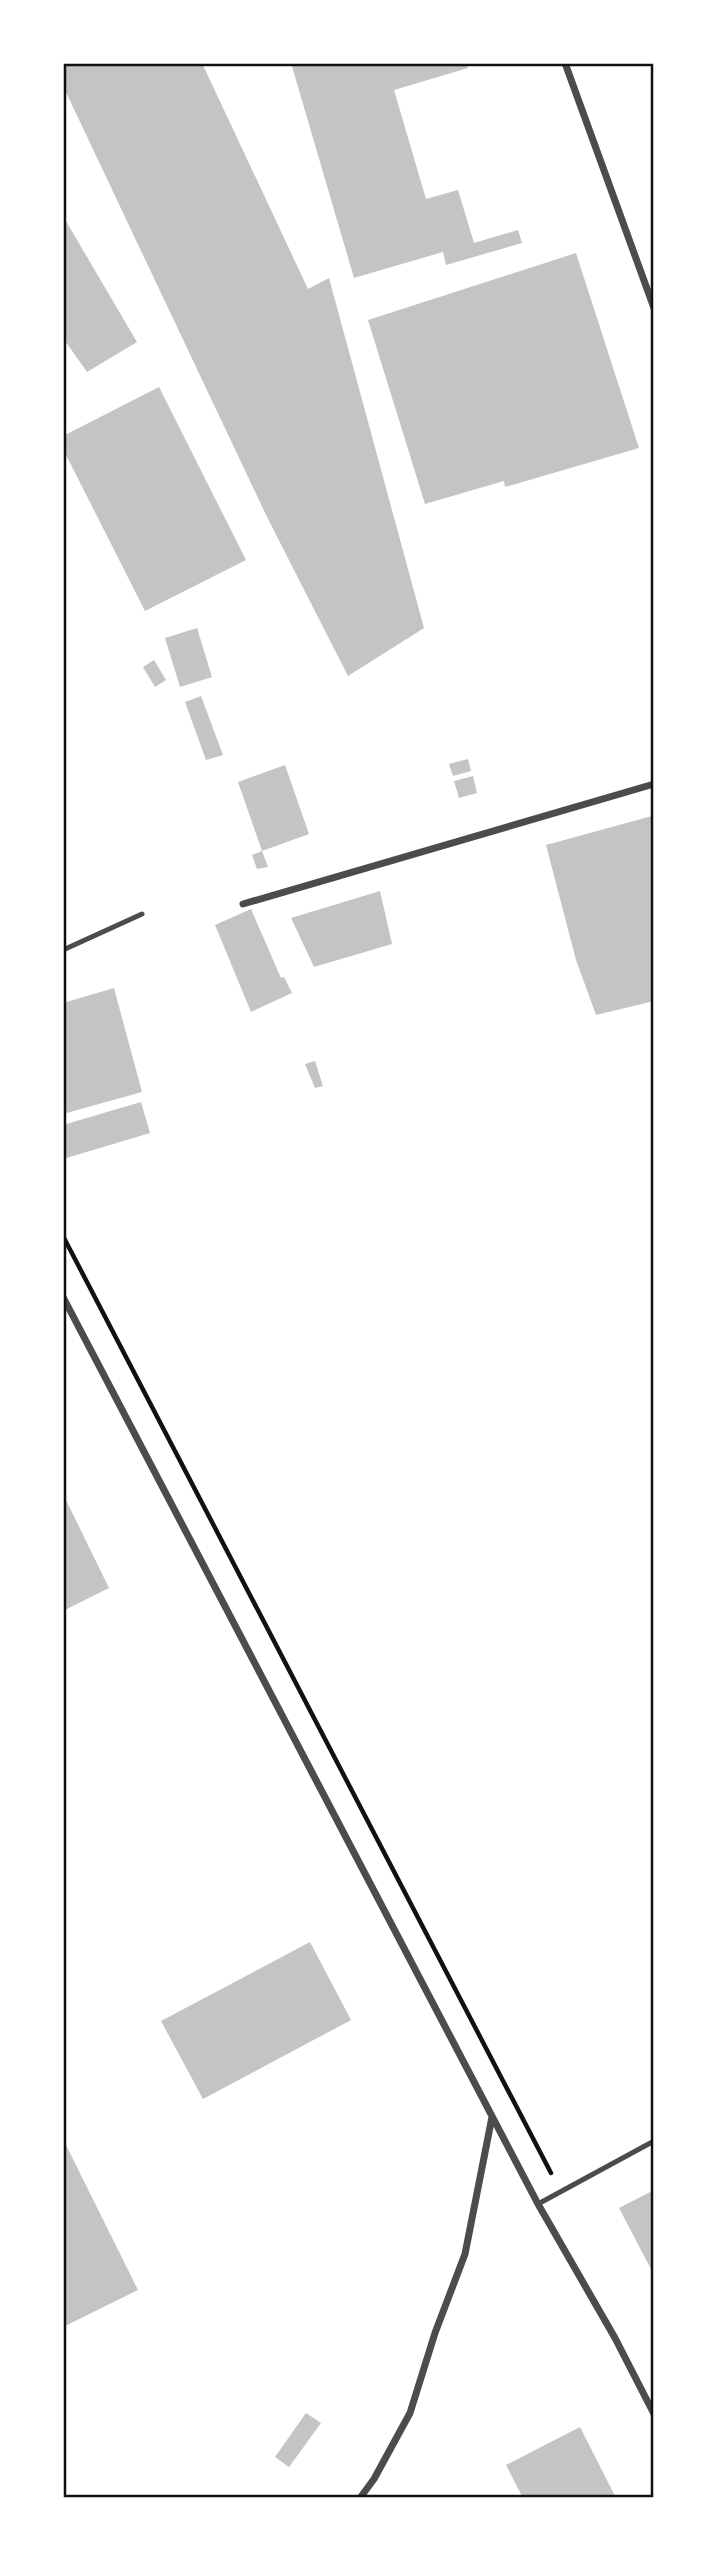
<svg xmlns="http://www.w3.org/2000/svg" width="717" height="2561" font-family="'Work Sans',sans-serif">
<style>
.building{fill:#c4c4c4}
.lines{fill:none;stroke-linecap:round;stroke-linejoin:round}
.path{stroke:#111;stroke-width:4.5}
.service{stroke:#4c4c4c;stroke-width:5}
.minor{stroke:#4c4c4c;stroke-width:7}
.neatline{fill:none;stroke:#111;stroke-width:2.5}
</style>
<rect width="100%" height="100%" fill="#fff"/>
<path class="building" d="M 63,63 L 202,63 L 308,289 L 329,278 L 424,628 L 348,676 L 267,517 L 63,86 Z
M 291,63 L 466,63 L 468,68 L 394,90 L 426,199 L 458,190 L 474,243 L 518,230 L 522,243 L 446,265 L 443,252 L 354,278 Z
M 63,216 L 137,342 L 87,372 L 63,338 Z
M 576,253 L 639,448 L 505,487 L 504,481 L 425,504 L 368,320 Z
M 159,387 L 246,560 L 145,611 L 63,449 L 63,436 Z
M 197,628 L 212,677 L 180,687 L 165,638 Z
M 154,660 L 166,680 L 155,687 L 143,667 Z
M 201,696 L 223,755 L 206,760 L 185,702 Z
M 468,759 L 471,771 L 453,776 L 449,764 Z
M 285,765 L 309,834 L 262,851 L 238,782 Z
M 473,776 L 477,793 L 459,798 L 454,781 Z
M 652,816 L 654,824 L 654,1001 L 596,1015 L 576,960 L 546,845 Z
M 262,851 L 268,867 L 257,869 L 252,855 Z
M 380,891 L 392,944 L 314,967 L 291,918 Z
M 251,909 L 281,978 L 284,977 L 292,993 L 251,1012 L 215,925 Z
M 114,988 L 142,1092 L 63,1114 L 63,1003 Z
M 315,1061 L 323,1086 L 315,1088 L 305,1064 Z
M 141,1102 L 150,1133 L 63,1159 L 63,1125 Z
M 65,1498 L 109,1588 L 63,1611 L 63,1499 Z
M 310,1942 L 351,2020 L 203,2099 L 161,2021 Z
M 63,2139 L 138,2290 L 63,2327 Z
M 654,2190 L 654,2275 L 619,2208 Z
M 306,2413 L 321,2423 L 289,2467 L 275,2457 Z
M 580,2427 L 616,2498 L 523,2498 L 506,2465 Z"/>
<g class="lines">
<path class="path" d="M 63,1236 L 551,2173"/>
<path class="service" d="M 63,950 L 142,914
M 538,2204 L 654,2141"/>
<path class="minor" d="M 565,63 L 654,308
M 243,904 L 654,784
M 63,1297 L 538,2204 L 615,2338 L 654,2414
M 360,2498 L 374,2479 L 410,2413 L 435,2333 L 465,2254 L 492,2117"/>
</g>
<rect width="717" height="2561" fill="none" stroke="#ffffff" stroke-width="130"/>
<rect x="65" y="65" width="587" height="2431" class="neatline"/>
</svg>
